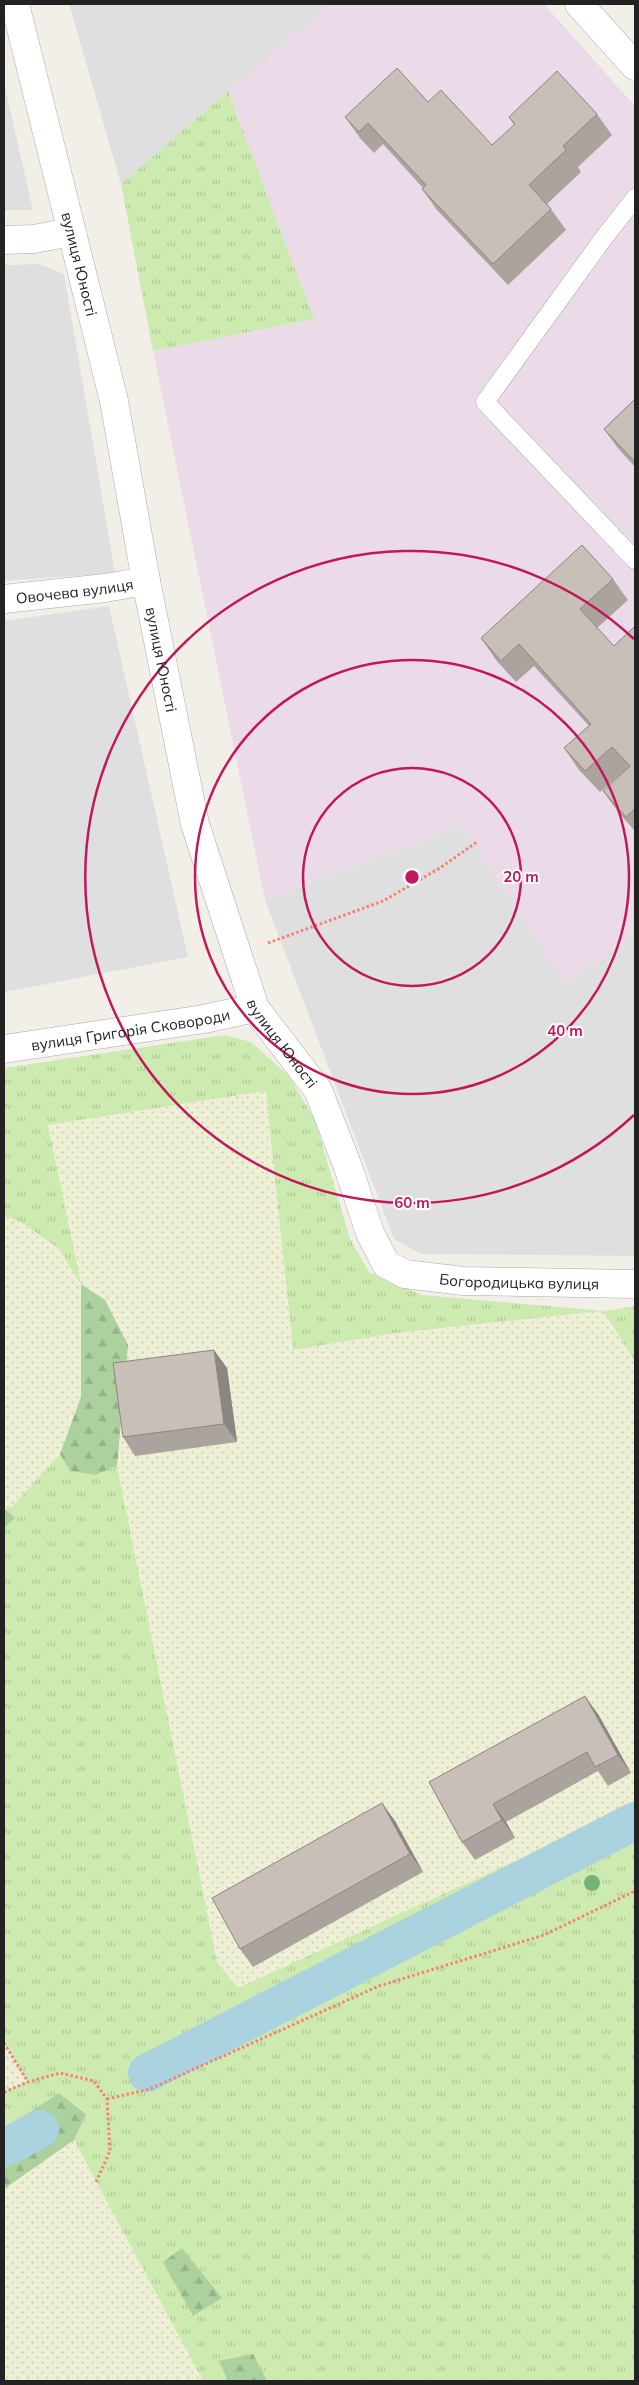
<svg xmlns="http://www.w3.org/2000/svg" width="639" height="2385" font-family="Mulish,sans-serif">
<style>
.residential{fill:#e0dfdf}
.industrial{fill:#ebdbe8}
.farmland{fill:url(#farmland-dots)}
.grass{fill:url(#grass-tufts)}
.forest{fill:url(#forest-firs)}
.lines{fill:none;stroke-linecap:round;stroke-linejoin:round}
.canal{stroke:#aad3df;stroke-width:38}
.service-casing{stroke:#a9a9a9;stroke-width:19}
.minor-casing{stroke:#a9a9a9;stroke-width:29}
.path{stroke:#fa8072;stroke-width:3;stroke-dasharray:2.5 2.5;stroke-linecap:butt}
.service{stroke:#fff;stroke-width:18}
.minor{stroke:#fff;stroke-width:28}
.tree{fill:#74b475}
.wall{fill:#aba49e}
.shaded-wall{fill:#8b8681}
.building{fill:#c7bfb8;stroke:#8b8681}
.ring{fill:none;stroke:#c2185b;stroke-width:2.5}
.labels{text-anchor:middle;dominant-baseline:central;stroke-width:4;stroke-linejoin:round;paint-order:stroke}
.street-label{font-size:15px;fill:#222;stroke:#fff}
.centre{fill:#c2185b;stroke:#fff;stroke-width:2.5}
.ring-label{font-size:15px;text-anchor:middle;font-weight:bold;fill:#c2185b;stroke:#fff;stroke-width:4;stroke-linejoin:round;paint-order:stroke}
</style>
<defs>
<pattern id="farmland-dots" width="8" height="8" patternUnits="userSpaceOnUse" patternTransform="scale(1.25)"><rect width="8" height="8" fill="#eef0d5"/><path d="M2 2h.1M6 6h.1" fill="none" stroke="#ccceb7" stroke-width="1.8" stroke-linecap="round"/></pattern>
<pattern id="grass-tufts" width="24" height="20" patternUnits="userSpaceOnUse" patternTransform="scale(1.25)"><rect width="24" height="20" fill="#cdebb0"/><path d="M3 7l-1-3M5 7V3M7 7l1-3M15 17l-1-3M17 17v-4M19 17l1-3" fill="none" stroke="#b0c997"/></pattern>
<pattern id="forest-firs" width="22" height="20" patternUnits="userSpaceOnUse" patternTransform="scale(1.25)"><rect width="22" height="20" fill="#add19e"/><path d="M5 1l3.5 6h-7zM16 11l3.5 6h-7z" fill="#95b388"/></pattern>
</defs>
<rect width="100%" height="100%" fill="#f2efe9"/>
<path class="residential" d="M 69,4 L 330,4 L 121,184 Z
M 4,83 L 33,210 L 4,210 Z
M 39,264 L 64,274 L 115,573 L 4,581 L 4,265 Z
M 109,606 L 188,957 L 4,992 L 4,621 Z
M 463,826 L 567,985 L 635,932 L 635,1256 L 421,1254 L 394,1239 L 265,900 Z"/>
<path class="industrial" d="M 330,4 L 544,4 L 635,106 L 635,932 L 567,985 L 463,826 L 265,900 L 153,351 L 314,319 L 228,91 Z"/>
<path class="farmland" d="M 267,1091 L 293,1350 L 395,1333 L 604,1311 L 635,1361 L 635,1806 L 238,1988 L 217,1962 L 81,1288 L 81,1397 L 60,1454 L 13,1506 L 4,1511 L 4,1215 L 24,1224 L 59,1249 L 80,1282 L 48,1125 Z
M 4,2043 L 28,2082 L 4,2092 Z
M 74,2140 L 203,2381 L 4,2381 L 4,2189 Z"/>
<path class="grass" d="M 228,91 L 314,319 L 153,351 L 121,184 Z
M 225,1035 L 251,1042 L 289,1076 L 315,1120 L 350,1239 L 369,1272 L 422,1295 L 604,1311 L 635,1306 L 635,1361 L 603,1311 L 395,1333 L 293,1350 L 266,1091 L 48,1125 L 81,1284 L 59,1249 L 24,1224 L 4,1215 L 4,1068 Z
M 60,1454 L 70,1471 L 95,1475 L 117,1466 L 217,1962 L 238,1988 L 635,1806 L 635,2381 L 203,2381 L 74,2140 L 86,2113 L 59,2093 L 4,2129 L 4,2092 L 27,2081 L 4,2043 L 4,1511 L 13,1506 Z"/>
<path class="forest" d="M 81,1284 L 105,1300 L 128,1345 L 117,1466 L 95,1475 L 70,1471 L 60,1454 L 81,1397 Z
M 4,1508 L 15,1518 L 4,1528 Z
M 59,2093 L 86,2114 L 74,2140 L 4,2189 L 4,2129 Z
M 182,2248 L 222,2298 L 193,2316 L 163,2262 Z
M 253,2354 L 267,2381 L 228,2381 L 219,2361 Z"/>
<g class="lines">
<path class="canal" d="M 147,2073 L 635,1821
M 4,2148 L 40,2129"/>
<g class="service-casing">
<path id="service" d="M 635,198 L 603,239 L 485,402 L 635,560"/>
</g>
<g class="minor-casing">
<g id="minor">
<path id="s1" d="M 15,4 L 114,401 L 146,581 L 195,824 L 255,1008 L 318,1090 L 348,1167 L 370,1233 L 386,1264 L 405,1274 L 463,1281 L 635,1284"/>
<path d="M 579,4 L 635,66"/>
<path d="M 4,240 L 34,239 L 71,232"/>
<path id="s2" d="M 4,599 L 105,588 L 146,581"/>
<path id="s3" d="M 4,1049 L 204,1019 L 255,1008"/>
</g>
</g>
<path class="path" d="M 268,943 L 383,901 L 440,868 L 477,842
M 4,2043 L 28,2082
M 4,2092 L 28,2082 L 60,2073 L 94,2081 L 107,2099 L 110,2151 L 96,2182
M 107,2099 L 150,2089 L 379,1986 L 544,1935 L 635,1891"/>
<use href="#service" class="service"/>
<use href="#minor" class="minor"/>
</g>
<circle class="tree" cx="592" cy="1883" r="8"/>
<path class="wall" d="M 597,114 L 612,135 L 578,167 L 581,172 L 547,204 L 551,209 L 566,230 L 508,285 L 437,210 L 422,189 L 423,188 L 383,144 L 374,153 L 360,138 L 345,117 L 492,145 L 514,125 L 509,117 Z
M 635,399 L 635,467 L 617,447 L 604,429 Z
M 613,579 L 628,600 L 597,628 L 614,646 L 635,626 L 635,831 L 618,812 L 603,791 L 627,769 L 600,792 L 579,770 L 564,748 L 589,726 L 534,666 L 516,682 L 496,660 L 481,638 Z
M 227,1368 L 237,1442 L 135,1456 L 123,1437 Z
M 598,1714 L 631,1773 L 608,1786 L 598,1771 L 506,1822 L 515,1838 L 475,1860 L 462,1842 L 429,1782 Z
M 382,1803 L 395,1821 L 423,1872 L 253,1967 L 240,1949 Z"/>
<path class="shaded-wall" d="M 214,1350 L 227,1368 L 237,1442 L 224,1424 Z
M 585,1696 L 598,1714 L 631,1773 L 618,1755 Z
M 382,1803 L 395,1821 L 423,1872 L 410,1854 Z
M 493,1804 L 506,1822 L 515,1838 L 502,1820 Z"/>
<path class="building" d="M 397,68 L 428,102 L 441,90 L 492,145 L 515,124 L 509,117 L 557,71 L 597,114 L 563,146 L 566,150 L 529,185 L 551,209 L 493,264 L 422,189 L 426,185 L 368,123 L 359,132 L 345,117 Z
M 635,399 L 635,462 L 604,429 Z
M 582,545 L 613,579 L 580,609 L 614,646 L 635,626 L 635,809 L 626,817 L 603,791 L 630,766 L 612,747 L 585,771 L 564,748 L 591,724 L 519,644 L 501,661 L 481,638 Z
M 214,1350 L 224,1424 L 123,1437 L 113,1363 Z
M 585,1696 L 618,1755 L 595,1767 L 587,1752 L 493,1804 L 502,1820 L 462,1842 L 429,1782 Z
M 382,1803 L 410,1854 L 240,1949 L 212,1898 Z"/>
<g class="ring">
<circle cx="412" cy="877" r="109"/>
<circle cx="412" cy="877" r="217"/>
<path d="M634 1115A326 326 0 1 1 634 639"/>
</g>
<g class="labels">
<g class="street-label">
<text stroke="none"><textPath href="#s1" startOffset="268">вулиця Юності</textPath></text>
<text stroke="none"><textPath href="#s2" startOffset="71">Овочева вулиця</textPath></text>
<text stroke="none"><textPath href="#s1" startOffset="672">вулиця Юності</textPath></text>
<text stroke="none"><textPath href="#s3" startOffset="128">вулиця Григорія Сковороди</textPath></text>
<text stroke="none"><textPath href="#s1" startOffset="1078">вулиця Юності</textPath></text>
<text stroke="none"><textPath href="#s1" startOffset="1460">Богородицька вулиця</textPath></text>
</g>
</g>
<circle cx="412" cy="877" r="8" class="centre"/>
<g class="ring-label">
<text x="521" y="882">20 m</text>
<text x="565" y="1036">40 m</text>
<text x="412" y="1208">60 m</text>
</g>
<rect width="639" height="2385" fill="none" stroke="#222222" stroke-width="10"/>
</svg>
